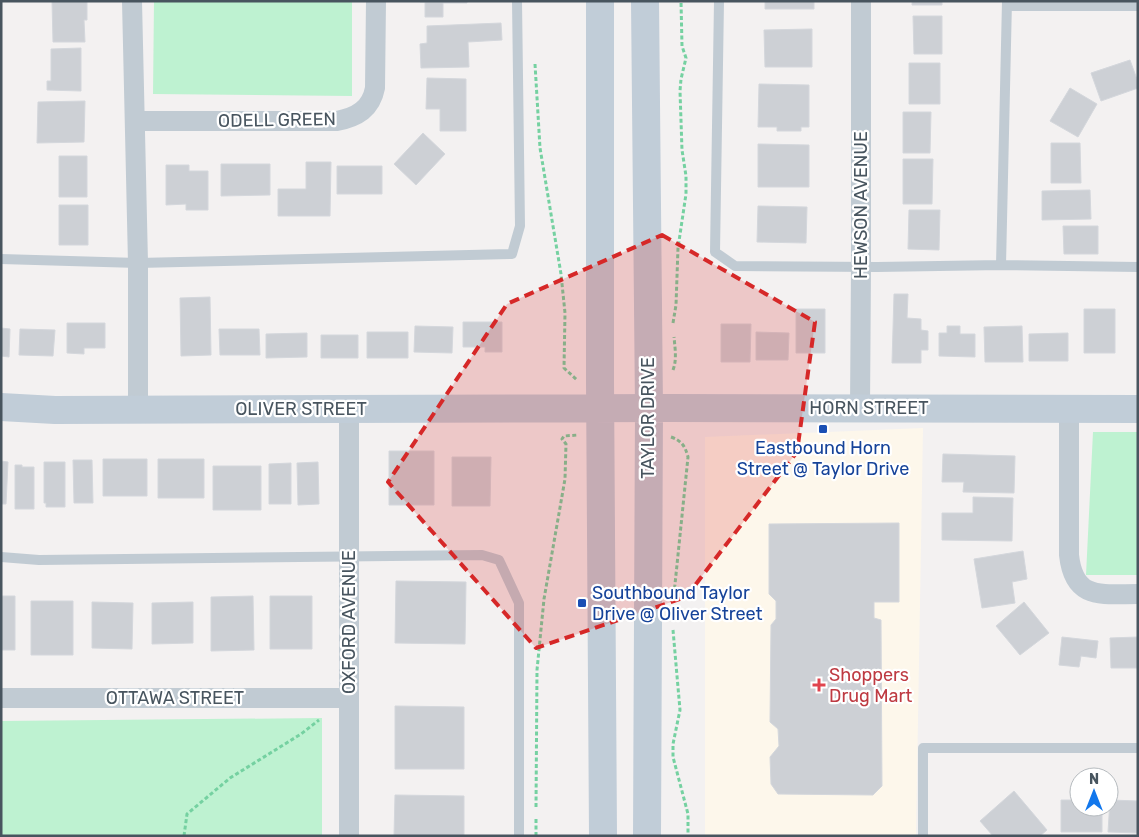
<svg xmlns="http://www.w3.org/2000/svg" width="1139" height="837" font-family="Rubik,sans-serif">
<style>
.commercial{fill:#fdf7eb}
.green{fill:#bef2d1}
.building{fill:#cdd0d5;stroke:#d4d7dc}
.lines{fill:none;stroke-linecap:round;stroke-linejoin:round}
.path{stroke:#75d1a1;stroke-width:3;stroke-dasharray:4 2.5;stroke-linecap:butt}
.lane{stroke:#c1cbd3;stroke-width:10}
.street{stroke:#c1cbd3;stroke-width:20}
.secondary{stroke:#c1cdd8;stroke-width:28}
.marked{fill:#d62828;fill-opacity:0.2;stroke:#d62828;stroke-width:4;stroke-dasharray:10 6;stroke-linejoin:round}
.transit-dot{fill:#1a4fb4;stroke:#fff;stroke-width:2}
.health-dot{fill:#e0444e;stroke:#fff;stroke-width:2}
.labels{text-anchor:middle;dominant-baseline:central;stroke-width:4.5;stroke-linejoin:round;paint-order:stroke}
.street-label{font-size:18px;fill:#48555f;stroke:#fff}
.transit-label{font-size:18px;fill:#164399;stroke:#fff}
.health-label{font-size:18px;fill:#be3a42;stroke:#fff;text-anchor:start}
</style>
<rect width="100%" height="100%" fill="#f3f1f1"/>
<path class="commercial" d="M 923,428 L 916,836 L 705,836 L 705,437 Z"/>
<path class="green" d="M 154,1 L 352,1 L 352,96 L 153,94 Z
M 1093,432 L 1138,432 L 1138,575 L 1086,575 Z
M 322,718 L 322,836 L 1,836 L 1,721 Z"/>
<path class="building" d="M 52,1 L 87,1 L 87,20 L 84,20 L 85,42 L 53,42 Z
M 420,1 L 467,1 L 467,3 L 443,3 L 443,17 L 425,17 L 425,2 L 420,2 Z
M 765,1 L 814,1 L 814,9 L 765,9 Z
M 912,1 L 942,1 L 942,5 L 912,5 Z
M 913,16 L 942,16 L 942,54 L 914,54 Z
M 501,23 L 502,40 L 468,42 L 469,67 L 421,68 L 420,44 L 427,43 L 427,26 Z
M 812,29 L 812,67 L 765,67 L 764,30 Z
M 81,48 L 81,91 L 47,90 L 47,81 L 51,81 L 51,49 Z
M 1130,60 L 1138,82 L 1138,88 L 1101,101 L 1091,73 Z
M 909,63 L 940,63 L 940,104 L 909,104 Z
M 427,78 L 466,79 L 466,131 L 440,131 L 440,109 L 426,109 Z
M 759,84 L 809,85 L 809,127 L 801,127 L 801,131 L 777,131 L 777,127 L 758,127 Z
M 1070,88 L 1097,104 L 1078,137 L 1050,121 Z
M 85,101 L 84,142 L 37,143 L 38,102 Z
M 903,112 L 931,112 L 930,153 L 903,153 Z
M 423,133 L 445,154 L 416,185 L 394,164 Z
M 1051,143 L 1080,143 L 1081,183 L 1051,183 Z
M 758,144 L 809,145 L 809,187 L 758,187 Z
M 59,156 L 87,156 L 87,197 L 59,197 Z
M 903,159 L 933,159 L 932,204 L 903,204 Z
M 306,162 L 331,162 L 330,216 L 278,216 L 278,189 L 306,189 Z
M 221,164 L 270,164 L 270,195 L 221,196 Z
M 166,165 L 189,165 L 189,171 L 208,171 L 208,210 L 186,210 L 186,204 L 166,205 Z
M 337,166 L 382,166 L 382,194 L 337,194 Z
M 1090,190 L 1091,219 L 1042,220 L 1042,191 Z
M 59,205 L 88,205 L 88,245 L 59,245 Z
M 758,206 L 807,207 L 806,243 L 757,242 Z
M 909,210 L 940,210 L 939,250 L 908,249 Z
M 1063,226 L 1098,226 L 1098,254 L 1064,254 Z
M 894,294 L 908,294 L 907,318 L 921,319 L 921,330 L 928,331 L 928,350 L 921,350 L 921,363 L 892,363 Z
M 210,297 L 211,355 L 181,356 L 180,298 Z
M 796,309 L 825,309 L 825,353 L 796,353 Z
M 1084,309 L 1115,309 L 1115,353 L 1084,353 Z
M 463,322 L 502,322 L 502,352 L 485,352 L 485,347 L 463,347 Z
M 67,323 L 105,323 L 105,348 L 84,348 L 84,354 L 67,353 Z
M 721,324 L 751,324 L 750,362 L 721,362 Z
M 415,326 L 453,327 L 452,353 L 414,352 Z
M 947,326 L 960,326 L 960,334 L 975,334 L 975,357 L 939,356 L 939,333 L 947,333 Z
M 1022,326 L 1023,362 L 985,362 L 984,327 Z
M 1,328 L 10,329 L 9,357 L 1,356 Z
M 20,329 L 55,330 L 53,356 L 19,355 Z
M 219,329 L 259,329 L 260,355 L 220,355 Z
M 367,332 L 408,332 L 408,358 L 367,358 Z
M 756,332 L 789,333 L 788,360 L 756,360 Z
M 307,333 L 307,357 L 266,358 L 266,334 Z
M 1068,333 L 1068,361 L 1029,361 L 1029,334 Z
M 321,335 L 358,335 L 358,358 L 321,358 Z
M 389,451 L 434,451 L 434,505 L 389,505 Z
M 943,454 L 1015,456 L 1014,493 L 963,492 L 964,482 L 942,482 Z
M 452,457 L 491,457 L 490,506 L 452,506 Z
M 103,459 L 147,459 L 147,496 L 103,496 Z
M 158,459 L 204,459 L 204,498 L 158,498 Z
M 73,460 L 92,460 L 93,503 L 74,503 Z
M 1,461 L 8,462 L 6,504 L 1,504 Z
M 44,462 L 65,462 L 65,507 L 46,507 L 46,503 L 44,503 Z
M 318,462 L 319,504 L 298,505 L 297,463 Z
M 291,463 L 291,504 L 269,504 L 269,464 Z
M 15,465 L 22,465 L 22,467 L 34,467 L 34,509 L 15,509 Z
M 213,466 L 261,466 L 261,510 L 213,510 Z
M 973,497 L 1013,498 L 1012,541 L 942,540 L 942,513 L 973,513 Z
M 899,523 L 899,602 L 874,602 L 874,618 L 881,620 L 882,786 L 873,795 L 778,794 L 771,784 L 770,757 L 779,746 L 778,729 L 770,722 L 771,625 L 776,619 L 776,601 L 769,594 L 769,524 Z
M 1023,551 L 1027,579 L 1012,582 L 1015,603 L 982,608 L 974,559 Z
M 396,581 L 466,582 L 465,644 L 395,643 Z
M 1,596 L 15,596 L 15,650 L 1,650 Z
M 253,596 L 254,650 L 211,651 L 211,597 Z
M 270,596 L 312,596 L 312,649 L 270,649 Z
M 31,601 L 73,601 L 73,655 L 31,655 Z
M 92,602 L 133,603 L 132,649 L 92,648 Z
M 193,602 L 193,643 L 152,644 L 152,603 Z
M 1024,602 L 1049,633 L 1020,655 L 996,626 Z
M 1062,637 L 1098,641 L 1096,658 L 1081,656 L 1079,667 L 1059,665 Z
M 1138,637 L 1138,668 L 1111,668 L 1110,638 Z
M 395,706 L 464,707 L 464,769 L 395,769 Z
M 1014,791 L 1047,830 L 1040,836 L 993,836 L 980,821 Z
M 395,795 L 464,796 L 464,836 L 394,836 Z
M 1061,800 L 1079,800 L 1079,807 L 1102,807 L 1102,832 L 1061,832 Z
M 1110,800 L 1138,801 L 1138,833 L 1108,832 Z"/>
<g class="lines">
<path class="path" d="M 535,64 L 540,148 L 561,274 L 565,313 L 564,368 L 577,380
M 673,323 L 676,305 L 678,248 L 686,194 L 686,176 L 682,150 L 680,91 L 681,79 L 686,58 L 682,46 L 681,1
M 673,370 C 677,360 675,348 674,337
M 671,437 C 682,441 685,446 688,457 L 674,594
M 673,630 L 680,710 L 673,744 L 673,757 L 688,814 L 688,836
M 536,807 L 537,670 L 544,599 L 565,479 L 566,444 L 562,439 L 564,436 L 578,435
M 536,819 L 536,836
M 184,836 L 187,814 L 230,778 L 301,734 L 319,720"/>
<path class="lane" d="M 719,1 L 715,252 L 735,266 L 877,267 L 1001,265 L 1138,267
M 1007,6 L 1138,6
M 1,259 L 138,263 L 512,254 L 520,226 L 517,1
M 1001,265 L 1007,1
M 1,557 L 39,560 L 482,555 L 499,560 L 519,603 L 519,836
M 923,836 L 923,748 L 1138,748"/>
<path class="street" d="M 132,1 L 138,263 L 138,410
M 135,121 L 337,121 C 357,117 371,109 375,88 L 376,1
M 860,408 L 861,267 L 861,1
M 1069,409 L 1069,555 C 1074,601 1102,594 1138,594
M 1,698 L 349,698
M 349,836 L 349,409"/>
<path class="secondary" d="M 600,1 L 600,381 L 603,836
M 645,1 L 649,408 L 647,836
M 1,407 L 55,410 L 666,408 L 1138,409"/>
</g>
<path class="marked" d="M 662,235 L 815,322 L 797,452 L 686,597 L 536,648 L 388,482 L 507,304 Z"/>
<g class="transit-dot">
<rect x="818" y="424" width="10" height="10" rx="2.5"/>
<rect x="577" y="598" width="10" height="10" rx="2.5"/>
</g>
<path class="health-dot" d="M816.5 677.5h5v5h5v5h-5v5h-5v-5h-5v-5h5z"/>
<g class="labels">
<g class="street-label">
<text transform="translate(277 120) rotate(-1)">ODELL GREEN</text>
<text transform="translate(861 205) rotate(-90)">HEWSON AVENUE</text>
<text x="869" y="408">HORN STREET</text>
<text x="301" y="409">OLIVER STREET</text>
<text transform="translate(648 418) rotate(-90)">TAYLOR DRIVE</text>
<text transform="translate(349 622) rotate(-90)">OXFORD AVENUE</text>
<text x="175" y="698">OTTAWA STREET</text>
</g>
<g class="transit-label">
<text x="823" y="448">Eastbound Horn<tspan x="823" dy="21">Street @ Taylor Drive</tspan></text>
<text x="592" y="593" text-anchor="start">Southbound Taylor<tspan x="592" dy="21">Drive @ Oliver Street</tspan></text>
</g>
<g class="health-label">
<text x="829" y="675">Shoppers<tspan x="829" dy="21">Drug Mart</tspan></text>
</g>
</g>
<rect width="1139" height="837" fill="none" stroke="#48555f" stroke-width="5"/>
<g transform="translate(1094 792)"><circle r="24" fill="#ffffff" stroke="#b6bbbf"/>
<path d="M0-4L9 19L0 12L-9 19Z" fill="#1277ec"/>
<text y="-8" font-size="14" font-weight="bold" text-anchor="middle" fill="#48555f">N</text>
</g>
</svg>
